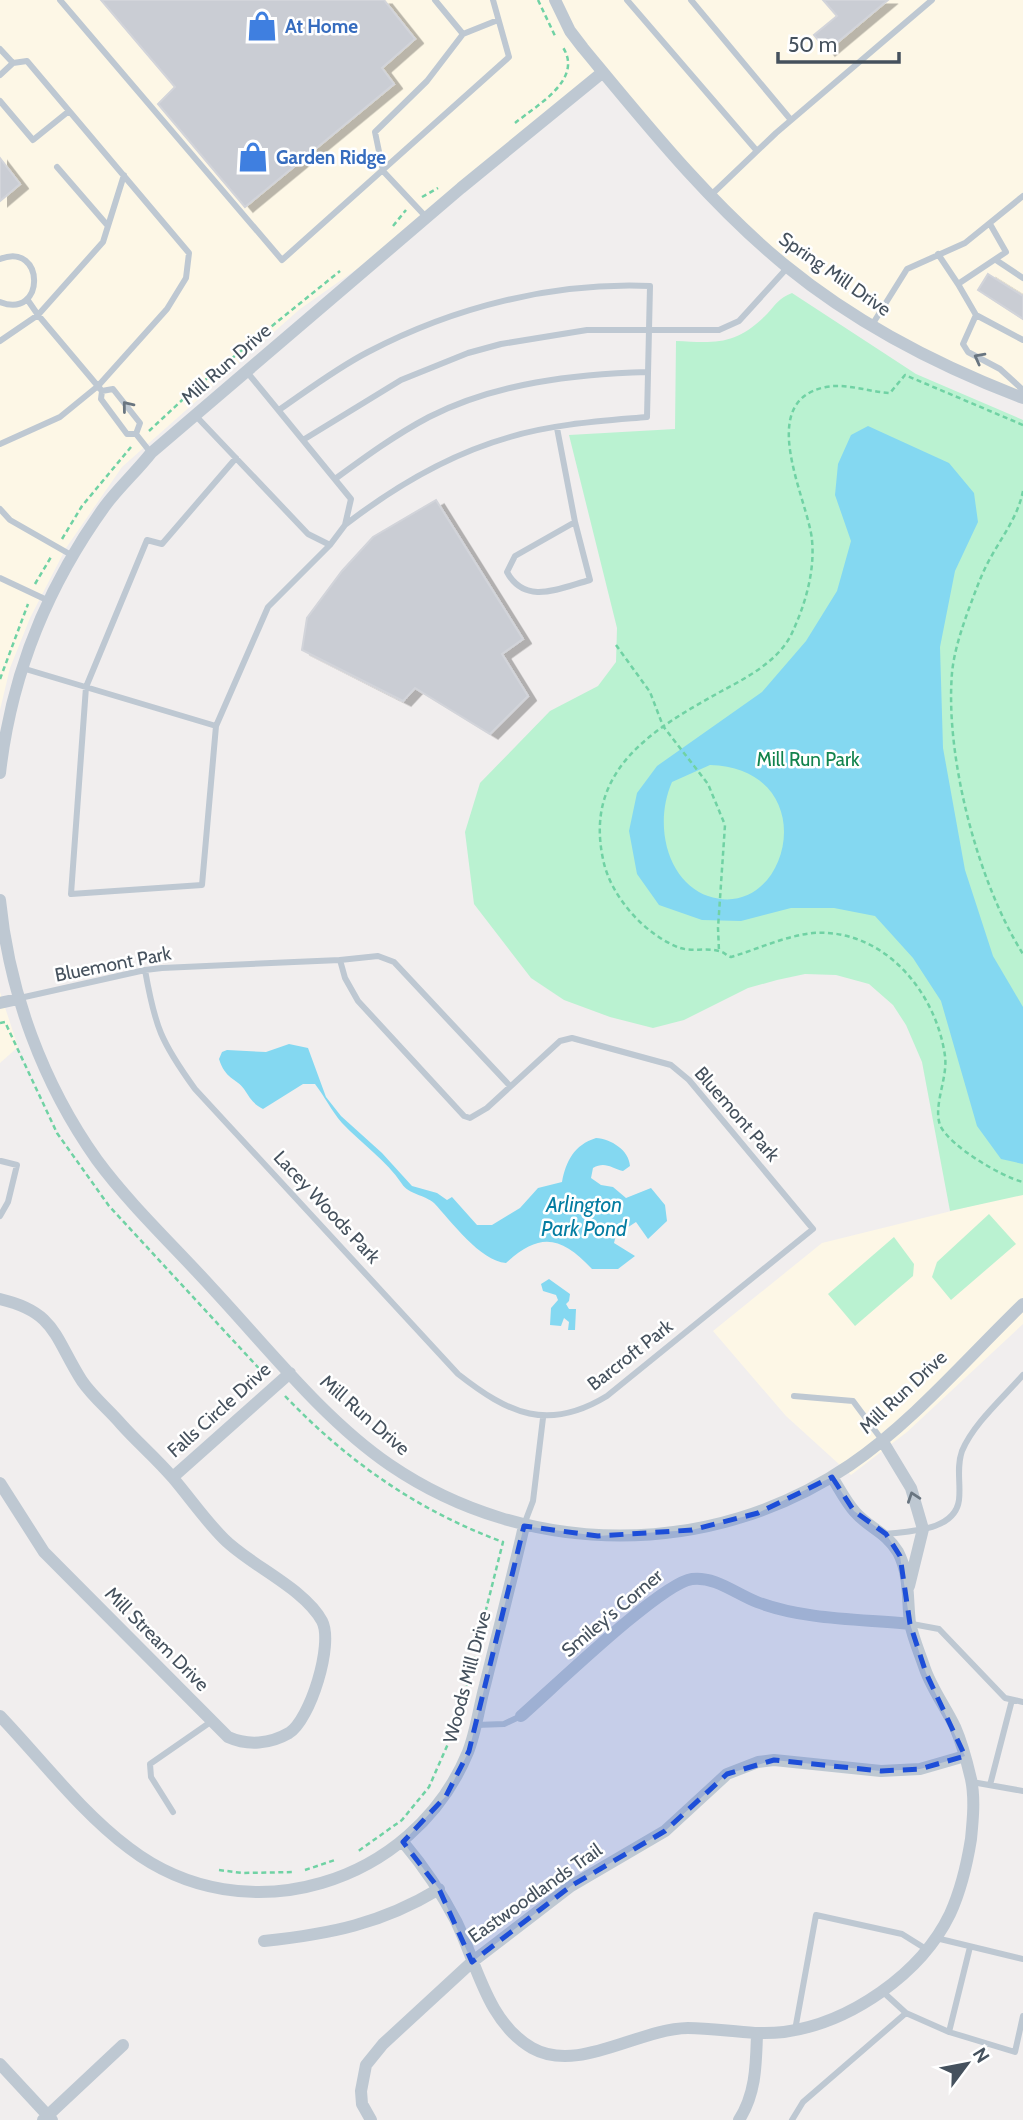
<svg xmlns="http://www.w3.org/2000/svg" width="1023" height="2120" font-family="Cabin,sans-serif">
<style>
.commercial{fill:#fdf7e6}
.green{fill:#baf2d1}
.water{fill:#84d8f1;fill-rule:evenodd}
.building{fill:#cacdd4;stroke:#d2d4da;stroke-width:2;filter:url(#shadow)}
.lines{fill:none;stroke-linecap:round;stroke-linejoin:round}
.path{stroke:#70d2a4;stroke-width:2.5;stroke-dasharray:5 3.5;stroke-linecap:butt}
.service{stroke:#bec8d2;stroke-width:6}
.minor{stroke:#bec8d2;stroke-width:12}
.oneway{stroke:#697580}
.marked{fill:#1d4ed8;fill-opacity:0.2;stroke:#1d4ed8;stroke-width:5;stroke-dasharray:14 9;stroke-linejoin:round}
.labels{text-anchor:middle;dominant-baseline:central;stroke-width:5;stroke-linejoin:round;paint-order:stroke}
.shop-label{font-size:19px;font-weight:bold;fill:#366cbe;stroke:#fff;text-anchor:start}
.street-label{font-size:19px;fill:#45515d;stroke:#fff}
.park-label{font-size:19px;fill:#11834d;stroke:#fff}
.water-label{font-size:21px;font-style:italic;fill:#047da2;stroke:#fff}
</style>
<defs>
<filter id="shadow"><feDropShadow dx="8" dy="4.5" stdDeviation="0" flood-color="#0004"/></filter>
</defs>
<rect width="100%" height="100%" fill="#f1eeee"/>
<path class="commercial" d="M 0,0 L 1023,0 L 1023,398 L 872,325 L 760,243 L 603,73 L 414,229 L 300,309 L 122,467 L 66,548 L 30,618 L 10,668 L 0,710 Z
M 0,992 L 18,1047 L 0,1063 Z
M 1016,1195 L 1023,1195 L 1023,1324 L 907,1432 L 851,1475 L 786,1416 L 713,1331 L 822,1243 Z"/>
<path class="green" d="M 792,293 L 916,374 L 1023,420 L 1023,1195 L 950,1211 L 922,1062 L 906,1025 L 893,1005 L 869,984 L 836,975 L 805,974 L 777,980 L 748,988 L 684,1020 L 653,1028 L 610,1017 L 564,1000 L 531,978 L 474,904 L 465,832 L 480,783 L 550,711 L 598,686 L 616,662 L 617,628 L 569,435 L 675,429 L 676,341 C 718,343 736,345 767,314 C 776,304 779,298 792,293 Z
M 989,1214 L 1016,1244 L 951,1300 L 932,1277 L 937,1262 Z
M 894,1237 L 914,1264 L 913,1276 L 855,1326 L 828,1294 Z"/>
<path class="water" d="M 868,426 L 949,463 L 974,493 L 978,522 L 955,571 L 940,647 L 943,748 L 965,870 L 993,956 L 1023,1007 L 1023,1164 L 1001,1159 L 977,1126 L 941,1001 L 913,958 L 875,916 L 834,908 L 791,908 L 741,921 L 702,920 L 659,905 L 637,874 L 629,831 L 637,793 L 657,766 L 762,692 L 806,641 L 837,591 L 851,541 L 835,495 L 838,464 L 851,435 ZM 710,765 C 827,769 789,924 708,896 C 695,892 683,881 676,869 C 661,844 660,809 672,782 Z
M 289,1044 L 308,1048 L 326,1097 L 341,1116 L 382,1153 L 412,1186 L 437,1193 L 447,1200 L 452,1197 L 477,1225 L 492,1225 L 520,1208 L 538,1188 L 562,1182 C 566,1161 574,1145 596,1138 C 611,1139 629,1150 630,1166 L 623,1171 C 611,1168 605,1161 593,1168 L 591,1178 L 601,1185 L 613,1187 L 626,1198 L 651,1188 L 665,1205 L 667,1221 L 648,1239 L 636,1222 L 616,1235 L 614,1243 L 635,1256 L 618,1269 L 592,1269 C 561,1236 540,1232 506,1263 C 480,1261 451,1221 434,1203 C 425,1195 408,1194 402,1184 C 386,1160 362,1144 342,1123 C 331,1110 325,1097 315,1084 L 303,1084 L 263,1109 C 253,1104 250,1098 244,1089 C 236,1078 225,1079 219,1059 L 222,1052 L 227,1050 L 266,1052 Z
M 549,1279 L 570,1294 L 569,1301 L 566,1304 L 569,1309 L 576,1309 L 575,1330 L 568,1330 L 569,1322 L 564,1318 L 561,1326 L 550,1325 L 551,1308 L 558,1300 L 556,1295 L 543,1291 L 541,1284 Z"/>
<path class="building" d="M 101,0 L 384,0 L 415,39 L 382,68 L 394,84 L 245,207 L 158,104 L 175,87 Z
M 823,0 L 888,0 L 827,51 L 814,35 L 837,16 Z
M 0,158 L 20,184 L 0,201 Z
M 988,274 L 1023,296 L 1023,319 L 978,290 Z
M 436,500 L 523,639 L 502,654 L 528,696 L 490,734 L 415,688 L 403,701 L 302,650 L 307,618 L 342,571 L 373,537 Z"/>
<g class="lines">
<path class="path" d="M 538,0 L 556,38
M 515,123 C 537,105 585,79 562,46
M 422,197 L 438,188
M 393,226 L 406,210
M 1023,425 L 905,375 L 890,393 C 869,392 847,383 826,387 C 754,401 808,499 812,540 C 815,572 805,605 792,633 C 779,661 746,678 720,692 C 653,729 584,770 603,859 C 610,896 645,935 680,948 C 693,952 710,947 722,952 C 725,953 727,956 731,957 C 758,949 785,936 813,933 C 883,928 936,991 945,1056 C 948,1078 933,1105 940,1125 C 949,1146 1002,1177 1023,1182
M 149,431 L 194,389 L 340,271
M 1023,491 C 1018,516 1003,535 991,557 C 981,574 975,593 968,611 C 961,631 954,652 952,673 C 945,757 978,883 1023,954
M 62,539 L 82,506 L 131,447
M 35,584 L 51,557
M 616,645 L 650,692 L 663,726 L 708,784 L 725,825 L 718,928 L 719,951
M 0,679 L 28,604
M 0,1023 L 5,1022 L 57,1133 L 109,1206 L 266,1376
M 285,1396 C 347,1461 418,1511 503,1542 L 458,1721 L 429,1787 L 402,1820 L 357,1852
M 219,1870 L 242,1873 L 295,1872
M 305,1870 L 335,1860"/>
<path class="service" d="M 60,0 L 282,260 L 509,57 L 493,0
M 435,0 L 463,34 L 498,20
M 627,0 L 757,151
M 691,0 L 791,120
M 0,49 L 13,63 L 27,61 L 189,253 L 186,278 L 167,309 L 98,386 L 60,417 L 0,444
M 0,75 L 13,63
M 0,101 L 33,140 L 69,111
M 57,167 L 108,226
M 711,195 L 776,133 L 932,0
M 427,218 L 383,171 L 375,132 L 427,81 L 463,34
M 938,254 L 958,284 L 1006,252 L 990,224
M 0,259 C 45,241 46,320 0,302
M 996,260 L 1023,278
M 958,284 L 976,315 L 1023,340
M 27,299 L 38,315 L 103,242 L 124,175
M 976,315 L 963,344 L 968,352 L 1000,369 L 1023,390
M 872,325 L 907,269 L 965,243 L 1023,196
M 0,341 L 38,315 L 102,391 L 101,399 L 127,434 L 136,434
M 102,391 L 113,389 L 140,423 L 136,434
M 279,410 C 308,390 337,368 368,352 C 454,307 552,282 650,286 L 647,417 C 602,421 553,424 510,437 C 450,454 394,487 345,525
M 195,415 L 308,534 L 330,545 L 345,525 L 351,499 L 247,372
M 557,428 L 575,522 L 515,556 L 507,572 C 525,606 560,588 590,580 L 575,522
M 136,434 L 151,453
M 303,440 L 401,380 L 468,353 L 501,344 L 587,330 L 719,330 L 739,321 L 788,267
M 335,479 C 365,457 395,435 429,417 C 496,383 574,374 648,372
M 0,509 L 10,520 L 73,556
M 0,578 L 49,601
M 22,668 L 216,726 L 268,607 L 330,545
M 216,726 L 202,885 L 71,894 L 86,687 L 147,540 L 162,544 L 236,458
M 340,960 L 378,956 L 394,962 L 510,1086
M 20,998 L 145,970 L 162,968 L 340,960 L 345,978 L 358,1001 L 464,1116 L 470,1118 L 487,1108 L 560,1041 L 572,1038 L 671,1065 L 689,1080 L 813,1229 L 607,1396 C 548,1432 509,1414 458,1374 L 195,1089 C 161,1042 155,1027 145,970
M 0,1216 L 8,1202 L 17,1165 L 1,1161
M 794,1396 L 853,1401 L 882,1440
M 525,1522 L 533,1501 L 543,1418
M 886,1534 C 910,1531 955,1531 959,1500 C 961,1483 956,1468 962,1451 C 974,1423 1003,1398 1023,1375
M 912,1624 L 939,1629 L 1005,1698 L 1023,1702
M 476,1725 L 504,1724 L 521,1716
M 972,1782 L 1023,1791
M 990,1785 L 1012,1700
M 173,1812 L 151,1777 L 150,1764 L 212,1721
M 936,1938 L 1023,1959
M 906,2013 L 949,2032 L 1015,2052 L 1023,2016
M 795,2030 L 816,1915 L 902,1934 L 926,1949
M 949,2032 L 970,1947
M 792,2120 L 803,2102 L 906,2013 L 882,1991"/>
<path class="minor" d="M 555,0 L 570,31 L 583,48 C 646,124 709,203 786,266 C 857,324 939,366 1023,398
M 0,773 C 11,676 48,585 105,506 C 119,487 137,471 151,453 L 461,188 L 603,72
M 0,900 C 9,992 43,1084 97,1160 C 131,1206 174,1246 212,1288 C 267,1347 324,1420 390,1465 C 528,1559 712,1559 850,1465 C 914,1421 967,1358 1023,1304
M 0,1003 L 18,999
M 0,1299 C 56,1312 54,1337 82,1381 C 93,1397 109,1410 121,1424 C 138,1443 157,1459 173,1478 C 190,1498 205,1520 224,1539 C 251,1566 304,1588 322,1621 C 334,1644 310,1720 289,1733 C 270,1744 248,1746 228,1737 L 44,1552 L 0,1483
M 882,1440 L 911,1488 L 923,1529 L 909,1586
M 173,1477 L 290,1373
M 0,1716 C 41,1759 81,1812 129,1848 C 245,1937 414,1884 468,1752 C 476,1732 479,1707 485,1685 C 498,1632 512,1579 524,1526
M 521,1716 C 551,1690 661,1583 692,1579 C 715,1576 736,1594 757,1602 C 805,1620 860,1619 910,1624
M 403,1842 C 424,1867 441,1892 456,1921 C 477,1964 487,2022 532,2048 C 578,2074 637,2029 688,2028 C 721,2028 751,2036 784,2032 C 850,2023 921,1974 950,1914 C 961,1890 967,1864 971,1839 C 973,1819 975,1798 971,1779 C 967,1762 962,1743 955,1727 C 946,1708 932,1689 925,1669 C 920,1654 913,1638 910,1623 C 907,1599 910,1575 898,1552 C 885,1531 870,1529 855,1512 C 846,1502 839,1488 832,1477
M 264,1941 C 330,1934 381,1924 439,1889
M 0,2064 L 52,2120
M 43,2120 L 123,2045
M 371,2120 L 362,2104 L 361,2091 L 366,2065 L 383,2044 L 472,1962 L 571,1886 L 665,1831 L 727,1774 L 758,1762 L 774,1760 L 881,1771 L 920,1769 L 965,1756
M 739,2120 C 756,2093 756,2065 757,2034"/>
</g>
<defs><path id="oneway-chevron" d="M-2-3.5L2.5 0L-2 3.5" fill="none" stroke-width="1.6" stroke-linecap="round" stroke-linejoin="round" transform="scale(1.75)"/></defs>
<g class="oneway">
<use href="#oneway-chevron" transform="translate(979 358) rotate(-152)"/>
<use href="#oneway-chevron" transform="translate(127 406) rotate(-129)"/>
<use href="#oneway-chevron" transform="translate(913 1497) rotate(-109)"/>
</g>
<path class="marked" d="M 832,1477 L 854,1511 L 886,1534 L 900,1556 L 910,1624 L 926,1673 L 965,1756 L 920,1769 L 881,1771 L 774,1760 L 727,1774 L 665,1831 L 571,1886 L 472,1962 L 439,1889 L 403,1842 L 446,1796 L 469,1751 L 524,1526 L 598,1536 L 692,1530 L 758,1513 Z"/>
<defs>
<g id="shop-bare" transform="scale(2.415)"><path d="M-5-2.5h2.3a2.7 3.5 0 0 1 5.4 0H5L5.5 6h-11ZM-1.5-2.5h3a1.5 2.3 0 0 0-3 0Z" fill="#3f7fe0" stroke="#fff" stroke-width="2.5" paint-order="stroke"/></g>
</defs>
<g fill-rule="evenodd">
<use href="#shop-bare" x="262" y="26"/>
<use href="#shop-bare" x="253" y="157"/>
</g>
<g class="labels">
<g class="shop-label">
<text x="285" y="26">At Home</text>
<text x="276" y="157">Garden Ridge</text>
</g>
<g class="street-label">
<text transform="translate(835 274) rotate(35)">Spring Mill Drive</text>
<text transform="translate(226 364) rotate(-41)">Mill Run Drive</text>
<text transform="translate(113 964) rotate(-11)">Bluemont Park</text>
<text transform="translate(737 1114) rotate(49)">Bluemont Park</text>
<text transform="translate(327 1207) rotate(47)">Lacey Woods Park</text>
<text transform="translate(630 1355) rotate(-38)">Barcroft Park</text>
<text transform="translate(903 1392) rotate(-43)">Mill Run Drive</text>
<text transform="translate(219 1410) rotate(-42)">Falls Circle Drive</text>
<text transform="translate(365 1415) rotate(41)">Mill Run Drive</text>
<text transform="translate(612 1613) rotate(-40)">Smiley's Corner</text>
<text transform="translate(157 1639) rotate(45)">Mill Stream Drive</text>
<text transform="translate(467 1677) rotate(-75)">Woods Mill Drive</text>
<text transform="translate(535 1893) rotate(-35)">Eastwoodlands Trail</text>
</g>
<g class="park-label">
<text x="808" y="759">Mill Run Park</text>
</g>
<g class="water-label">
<text x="584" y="1204">Arlington<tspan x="584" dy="24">Park Pond</tspan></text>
</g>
</g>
<g transform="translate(967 2064) rotate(58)" stroke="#ffffff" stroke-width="5" paint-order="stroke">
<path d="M0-5L12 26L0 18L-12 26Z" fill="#45515d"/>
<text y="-10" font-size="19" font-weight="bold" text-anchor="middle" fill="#45515d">N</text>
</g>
<path d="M778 52v10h121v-10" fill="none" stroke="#45515d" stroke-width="3.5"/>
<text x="788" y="52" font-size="21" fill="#45515d" stroke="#ffffff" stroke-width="5" paint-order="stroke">50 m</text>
</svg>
